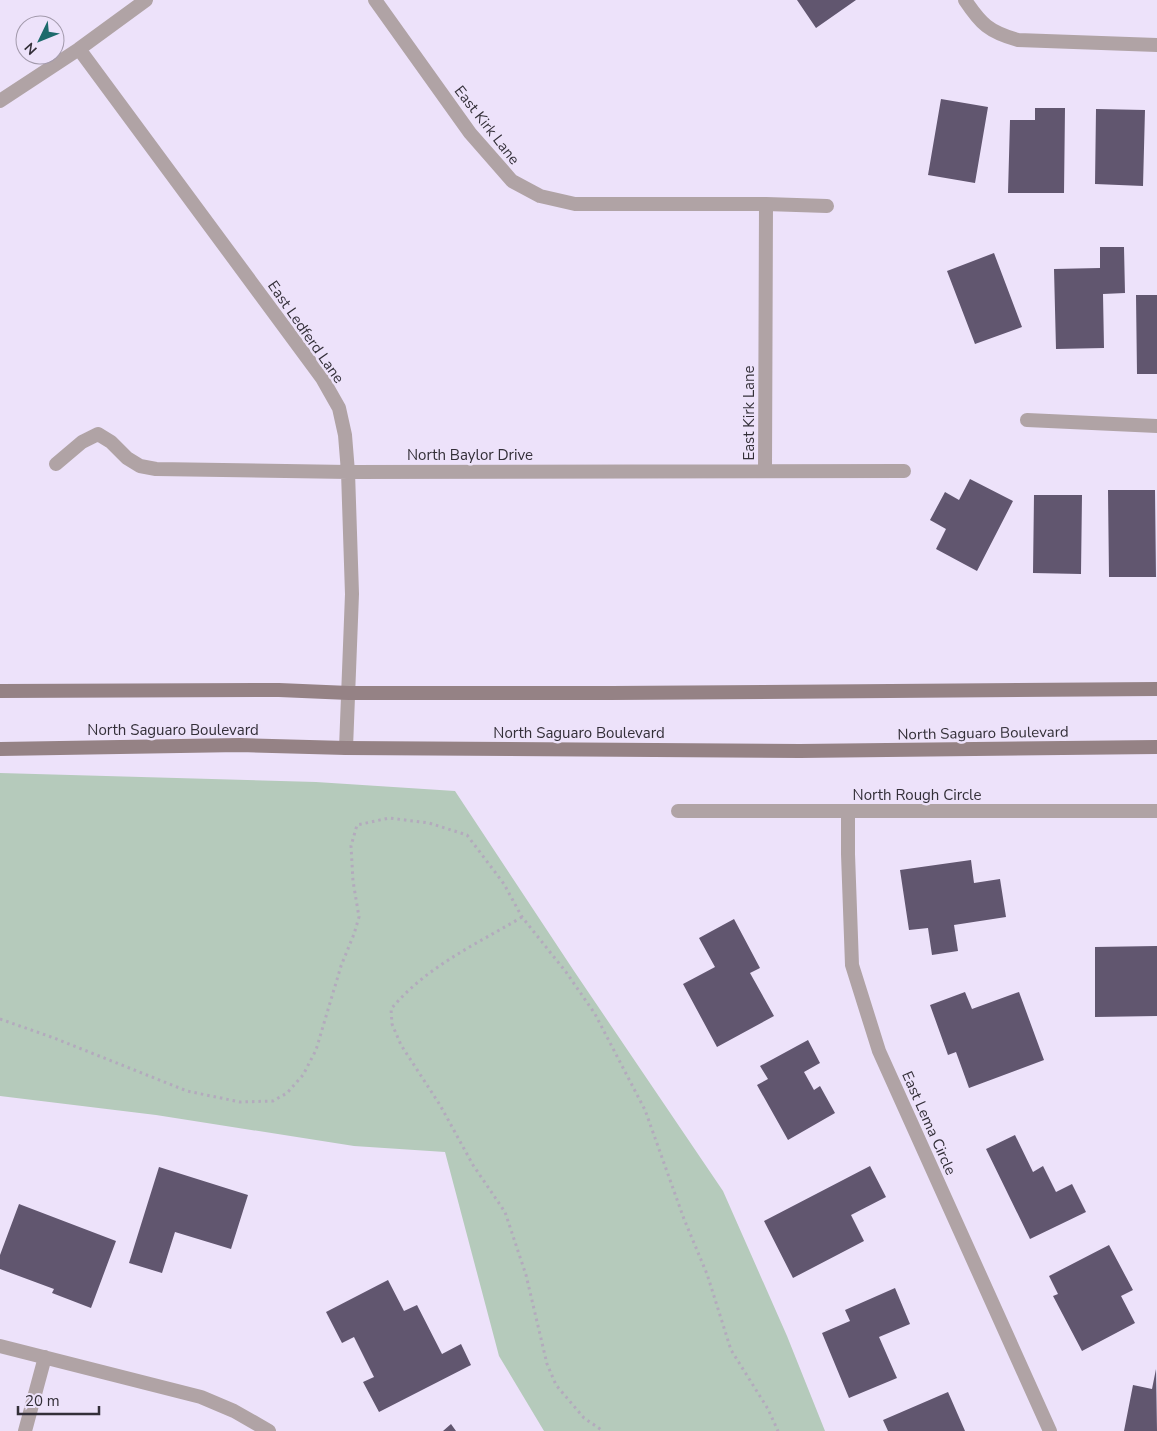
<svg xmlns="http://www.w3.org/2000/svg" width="1157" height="1431" font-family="'Nunito Sans',sans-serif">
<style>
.green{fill:#b5cabb}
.building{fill:#61566f}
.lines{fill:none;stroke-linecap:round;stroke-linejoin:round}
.path{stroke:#b3aabd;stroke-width:3;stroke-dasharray:2.5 4;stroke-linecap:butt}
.minor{stroke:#b0a3a5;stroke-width:14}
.secondary{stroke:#958285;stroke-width:14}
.labels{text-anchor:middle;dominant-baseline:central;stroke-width:5;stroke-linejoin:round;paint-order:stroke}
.street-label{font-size:15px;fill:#332f38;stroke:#ede2fa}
</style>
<rect width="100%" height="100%" fill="#ede2fa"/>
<path class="green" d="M 0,773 L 316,782 L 455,791 L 574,971 L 723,1191 L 787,1336 L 825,1431 L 544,1431 L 499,1356 L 445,1152 L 354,1146 L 156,1115 L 0,1096 Z"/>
<path class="building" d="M 797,0 L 856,0 L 816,28 Z
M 941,99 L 988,107 L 975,183 L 928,175 Z
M 1035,108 L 1065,108 L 1064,193 L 1008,193 L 1010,120 L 1035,120 Z
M 1096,109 L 1145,110 L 1143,186 L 1095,184 Z
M 1100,247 L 1124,247 L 1125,293 L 1103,294 L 1104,348 L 1056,349 L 1054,269 L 1100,268 Z
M 994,253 L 1022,327 L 975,344 L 947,271 Z
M 1136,295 L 1157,295 L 1157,374 L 1137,374 Z
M 970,479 L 1013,501 L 977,571 L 936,549 L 946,529 L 930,520 L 945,492 L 959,500 Z
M 1108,490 L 1155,490 L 1156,577 L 1109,577 Z
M 1034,495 L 1082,495 L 1081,574 L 1033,573 Z
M 971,860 L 974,883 L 1000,879 L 1006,917 L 954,925 L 958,951 L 932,955 L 928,928 L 909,930 L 900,870 Z
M 734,919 L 760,968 L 750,973 L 774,1016 L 717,1047 L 683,984 L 715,967 L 699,938 Z
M 1157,946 L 1157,1016 L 1095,1017 L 1095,947 Z
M 965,992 L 972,1009 L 1019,992 L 1044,1060 L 969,1088 L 956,1052 L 948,1055 L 930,1005 Z
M 808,1040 L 820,1063 L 804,1072 L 814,1090 L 820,1086 L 835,1113 L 788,1140 L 757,1085 L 768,1079 L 760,1066 Z
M 1015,1135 L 1033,1172 L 1043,1166 L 1056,1192 L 1072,1184 L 1086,1212 L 1030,1239 L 986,1149 Z
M 870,1166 L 886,1197 L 851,1215 L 864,1241 L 793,1278 L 764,1221 Z
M 159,1167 L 248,1195 L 231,1249 L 175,1232 L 162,1273 L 129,1263 Z
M 19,1204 L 116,1241 L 91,1308 L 52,1293 L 54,1289 L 0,1269 L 0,1255 Z
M 1109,1245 L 1133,1290 L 1121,1296 L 1135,1323 L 1082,1351 L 1053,1296 L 1058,1294 L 1049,1276 Z
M 388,1280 L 404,1311 L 417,1305 L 442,1354 L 461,1344 L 471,1365 L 379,1412 L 363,1382 L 374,1377 L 354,1337 L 342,1343 L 326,1312 Z
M 895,1288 L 910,1324 L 879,1337 L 897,1378 L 849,1398 L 822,1333 L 850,1321 L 845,1310 Z
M 1156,1369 L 1157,1431 L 1124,1431 L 1133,1385 L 1152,1389 Z
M 948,1392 L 965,1431 L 888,1431 L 883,1420 Z
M 451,1424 L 456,1431 L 443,1431 Z"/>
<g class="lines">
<path class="path" d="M 522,917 C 475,945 427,966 391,1009 L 392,1024 L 401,1045 L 440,1105 L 473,1165 L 505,1212 L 526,1275 L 547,1364 L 556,1385 L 584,1418 L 603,1431
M 0,1019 L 54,1038 L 187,1091 L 240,1102 L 273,1101 L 287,1093 L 303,1075 L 316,1050 L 341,966 L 354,934 L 359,917 L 353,881 L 351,846 L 357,825 L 389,818 L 429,823 L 467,835 L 504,884 L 522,917 L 566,972 L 595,1014 L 645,1110 L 684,1219 L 707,1274 L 731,1350 L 768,1409 L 778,1431"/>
<path class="minor" d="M 375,0 L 470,133 L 512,181 L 540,196 L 575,204 L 766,204 L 827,206
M 965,0 C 981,24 989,32 1018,40 L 1157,45
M 79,49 L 322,378 L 339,408 L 345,435 L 348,472 L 352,594 L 346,748
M 0,101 L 79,49 L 146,0
M 1027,420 L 1157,426
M 56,464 L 82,442 L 98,434 L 111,442 L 127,458 L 140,466 L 156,469 L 348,472 L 904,471
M 765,471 L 766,204
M 678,811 L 1157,811
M 848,811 L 848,854 L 852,965 L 879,1051 L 1050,1431
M 0,1346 L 201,1397 L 234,1411 L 269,1431
M 25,1431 L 45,1357"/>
<path class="secondary" d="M 0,691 L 279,690 L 349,693 L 611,693 L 1157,689
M 0,749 L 240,745 L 346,748 L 800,751 L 1157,747"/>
</g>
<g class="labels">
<g class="street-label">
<text transform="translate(487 125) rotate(52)">East Kirk Lane</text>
<text transform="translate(306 332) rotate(55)">East Ledferd Lane</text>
<text transform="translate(749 413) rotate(-90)">East Kirk Lane</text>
<text x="470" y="455">North Baylor Drive</text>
<text x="173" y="730">North Saguaro Boulevard</text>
<text x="579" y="733">North Saguaro Boulevard</text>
<text transform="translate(983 733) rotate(-1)">North Saguaro Boulevard</text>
<text x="917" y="795">North Rough Circle</text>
<text transform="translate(929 1123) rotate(66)">East Lema Circle</text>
</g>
</g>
<g transform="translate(40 40) rotate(227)"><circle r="24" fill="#ede2fa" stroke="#a39aac"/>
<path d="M0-4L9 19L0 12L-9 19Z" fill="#1d6a6c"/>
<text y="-8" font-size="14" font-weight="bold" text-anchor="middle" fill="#332f38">N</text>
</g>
<path d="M18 1406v8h81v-8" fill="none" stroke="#332f38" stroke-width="2.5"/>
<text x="25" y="1406" font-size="15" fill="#332f38" stroke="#ede2fa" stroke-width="4" paint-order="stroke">20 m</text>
</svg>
